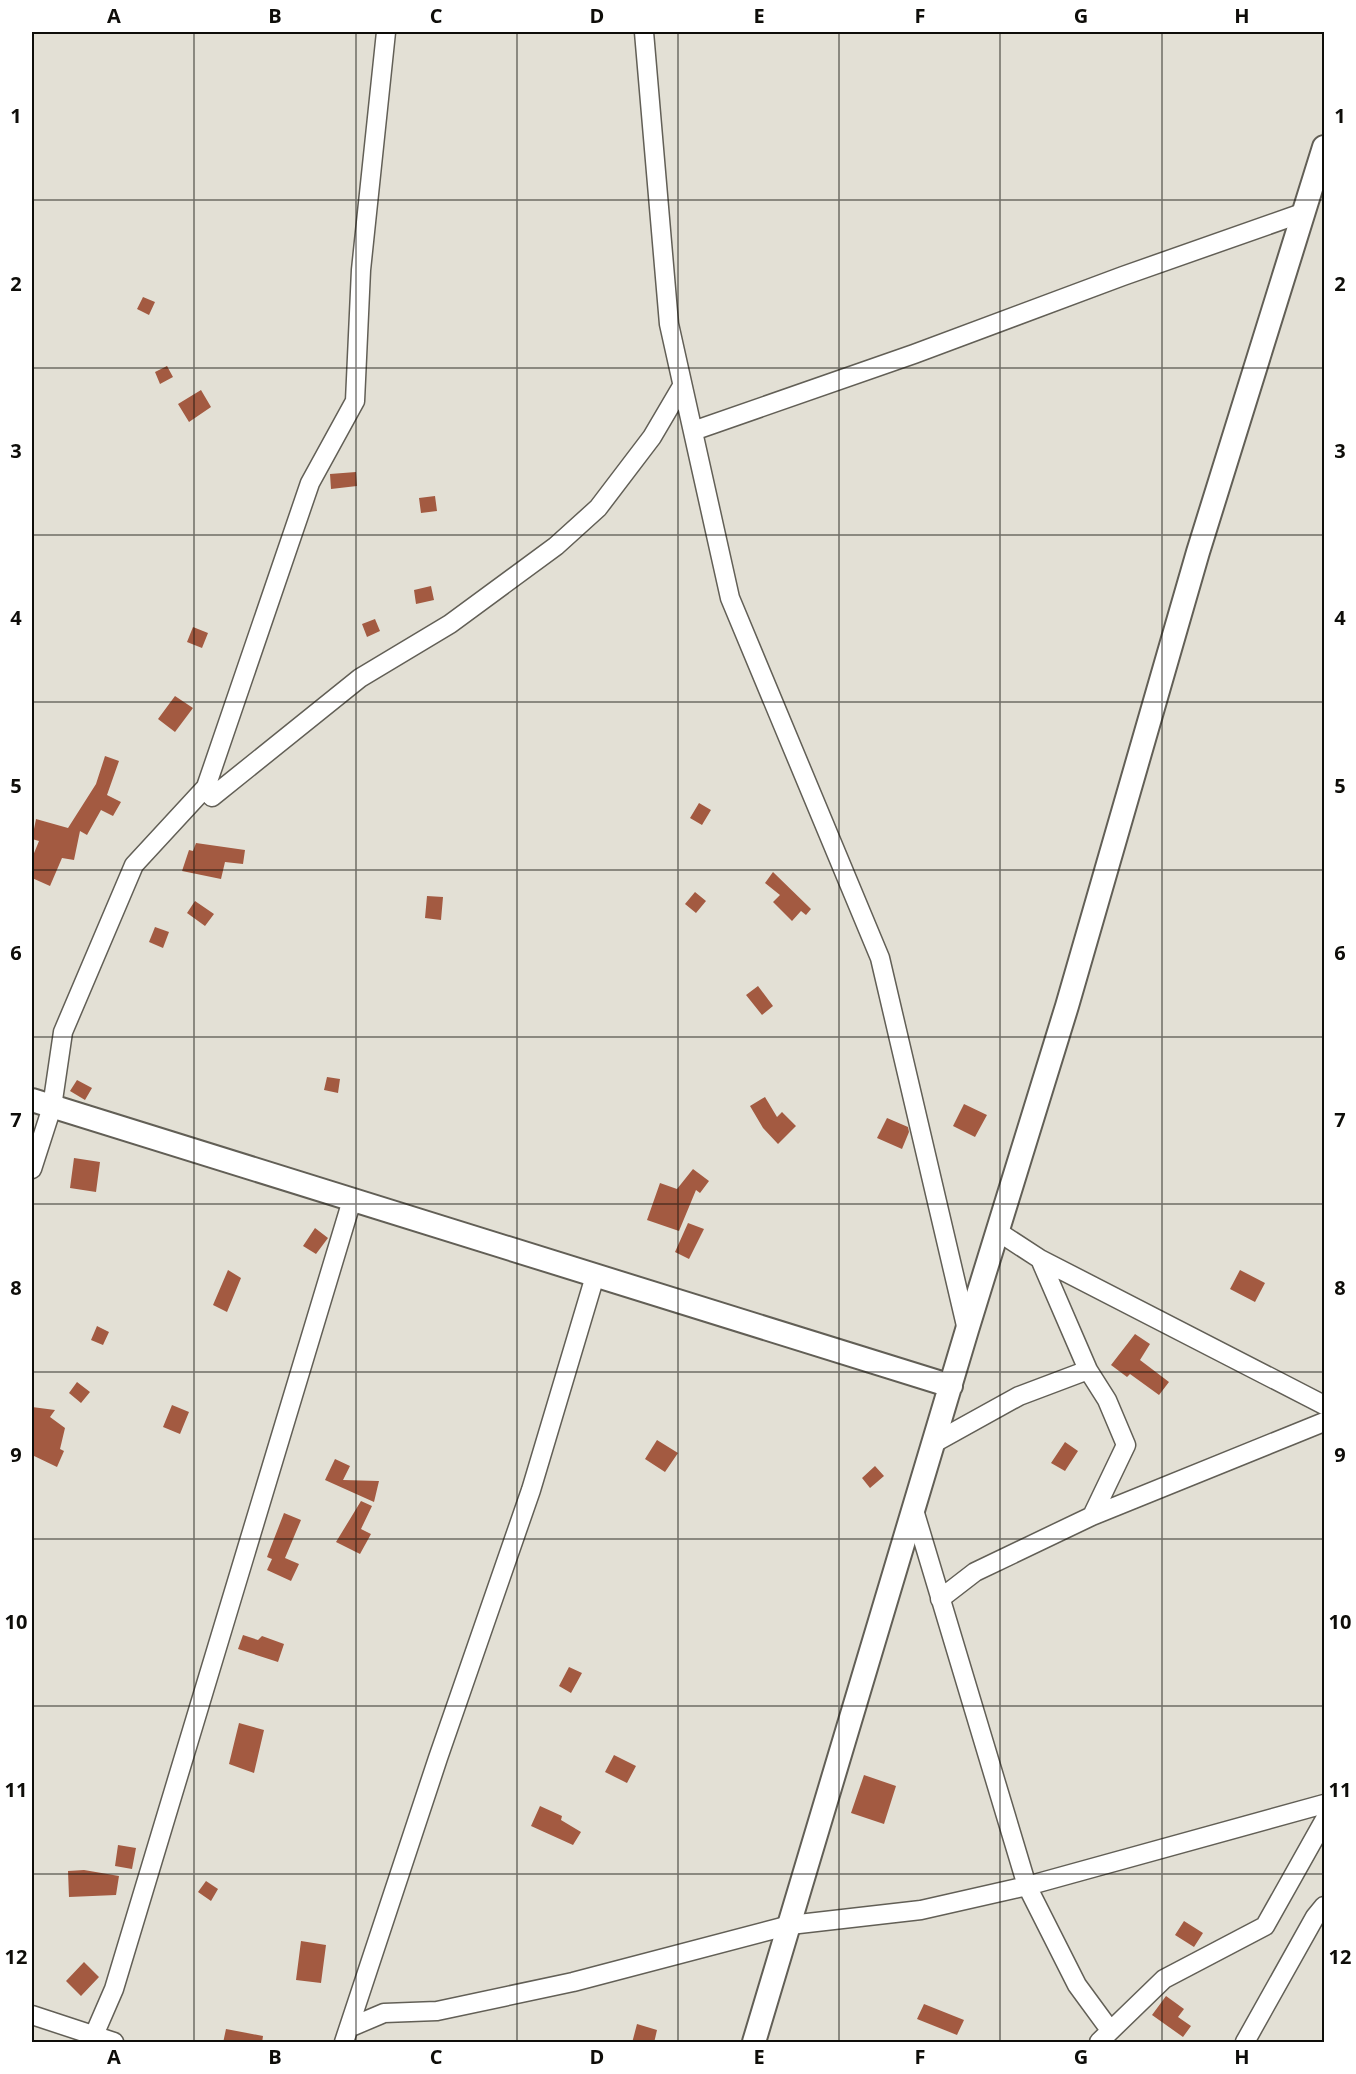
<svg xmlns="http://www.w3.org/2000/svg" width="1356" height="2074" font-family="'Open Sans',sans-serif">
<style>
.building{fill:#a35a41}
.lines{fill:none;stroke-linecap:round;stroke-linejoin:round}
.minor-casing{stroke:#625f56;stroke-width:21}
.tertiary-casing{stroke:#625f56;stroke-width:26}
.minor{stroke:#fff;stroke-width:18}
.tertiary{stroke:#fff;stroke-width:22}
.grid{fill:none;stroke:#0e0d09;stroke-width:1.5;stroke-opacity:0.55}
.neatline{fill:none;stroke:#0e0d09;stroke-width:2}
.grid-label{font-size:20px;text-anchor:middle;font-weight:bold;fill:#0e0d09}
</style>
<rect width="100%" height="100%" fill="#e3e0d5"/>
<path class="building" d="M 143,297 L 155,302 L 149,315 L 137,309 Z
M 167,366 L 173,377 L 160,384 L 155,372 Z
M 201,390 L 211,407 L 189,422 L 178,404 Z
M 356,472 L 357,486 L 331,489 L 330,474 Z
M 435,496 L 437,511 L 421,513 L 419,498 Z
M 431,586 L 434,600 L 416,604 L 414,590 Z
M 375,619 L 380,631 L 367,637 L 362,624 Z
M 193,627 L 208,633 L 202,648 L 187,642 Z
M 175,696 L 193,708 L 175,732 L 158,719 Z
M 105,756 L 119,761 L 107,795 L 121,802 L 113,816 L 101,810 L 87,835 L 80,831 L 74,860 L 62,858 L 50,886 L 32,878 L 32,858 L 39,841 L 32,839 L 36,819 L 68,828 L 96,784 Z
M 699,803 L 711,810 L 702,825 L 690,818 Z
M 196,843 L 245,850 L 243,864 L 225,862 L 221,879 L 182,871 L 189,850 L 193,851 Z
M 773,872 L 811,909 L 806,915 L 801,911 L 792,921 L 773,902 L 780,895 L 765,883 Z
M 695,892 L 706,901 L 696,913 L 685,904 Z
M 427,896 L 443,897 L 441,920 L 425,918 Z
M 195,901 L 214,914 L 205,926 L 187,913 Z
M 155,927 L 169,932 L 163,948 L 149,942 Z
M 758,986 L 773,1006 L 762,1015 L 746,995 Z
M 327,1077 L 340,1079 L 338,1093 L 324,1090 Z
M 77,1080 L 92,1088 L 85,1100 L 70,1091 Z
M 765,1097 L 777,1117 L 782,1112 L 796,1126 L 778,1144 L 763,1128 L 750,1106 Z
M 964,1104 L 987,1115 L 975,1137 L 953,1126 Z
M 887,1118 L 908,1127 L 909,1132 L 902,1149 L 877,1138 Z
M 74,1158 L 100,1162 L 96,1192 L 70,1188 Z
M 693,1169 L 709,1181 L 700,1193 L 696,1190 L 679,1231 L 647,1220 L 660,1183 L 677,1189 Z
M 688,1223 L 704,1229 L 689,1259 L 675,1252 Z
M 315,1228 L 328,1238 L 316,1254 L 303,1246 Z
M 228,1270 L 241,1278 L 227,1312 L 213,1305 Z
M 1240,1270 L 1265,1283 L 1255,1302 L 1230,1289 Z
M 97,1326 L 109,1332 L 103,1345 L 91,1340 Z
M 1135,1334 L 1150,1344 L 1140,1360 L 1169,1382 L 1159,1395 L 1130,1374 L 1127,1377 L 1111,1365 Z
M 77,1382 L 90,1392 L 81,1403 L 69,1393 Z
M 172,1405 L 189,1412 L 180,1434 L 163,1427 Z
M 32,1407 L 55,1410 L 50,1417 L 65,1428 L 60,1449 L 64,1451 L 57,1467 L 32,1455 Z
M 657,1440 L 678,1453 L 665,1472 L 645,1459 Z
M 1065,1442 L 1078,1451 L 1065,1471 L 1051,1463 Z
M 335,1459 L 350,1466 L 343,1480 L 379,1481 L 374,1502 L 325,1480 Z
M 875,1466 L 884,1476 L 870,1488 L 862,1478 Z
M 361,1501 L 372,1506 L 361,1529 L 371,1534 L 360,1554 L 336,1542 Z
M 284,1513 L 301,1520 L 285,1558 L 299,1564 L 291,1581 L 267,1570 L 272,1559 L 267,1557 Z
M 243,1635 L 258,1640 L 262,1636 L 284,1644 L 278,1662 L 238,1649 Z
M 569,1667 L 582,1673 L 571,1693 L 559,1686 Z
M 239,1723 L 264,1730 L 254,1773 L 229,1764 Z
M 614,1755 L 636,1766 L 627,1783 L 605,1772 Z
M 864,1775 L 896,1786 L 884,1824 L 851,1813 Z
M 540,1806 L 562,1816 L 561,1820 L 581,1832 L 573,1845 L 531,1826 Z
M 118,1845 L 136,1848 L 132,1869 L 115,1866 Z
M 84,1870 L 119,1876 L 116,1895 L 69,1897 L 68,1871 Z
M 206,1881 L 218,1889 L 211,1901 L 198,1892 Z
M 1184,1921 L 1203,1933 L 1194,1947 L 1175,1935 Z
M 301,1941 L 326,1945 L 321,1983 L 296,1980 Z
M 84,1962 L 99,1977 L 81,1996 L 66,1981 Z
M 1166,1996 L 1184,2009 L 1178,2017 L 1191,2026 L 1183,2037 L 1152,2015 Z
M 924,2004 L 964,2020 L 957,2035 L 917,2019 Z
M 637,2024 L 657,2030 L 654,2043 L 632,2043 Z
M 226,2029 L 263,2036 L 262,2043 L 223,2043 Z"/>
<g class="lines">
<g class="minor-casing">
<path id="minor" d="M 644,32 L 669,324 L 730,598 L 880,958 L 967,1330
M 693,431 L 914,354 L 1123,276 L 1305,212
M 212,797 L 360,678 L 450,624 L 556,546 L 598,508 L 652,437 L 682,386
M 32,1169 L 52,1107 L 63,1032 L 134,865 L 206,787 L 310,483 L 355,401 L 361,270 L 386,32
M 997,1231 L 1040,1259 L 1088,1370
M 1040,1259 L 1324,1405
M 934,1443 L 1019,1396 L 1088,1370 L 1107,1400 L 1126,1445 L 1092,1516 L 975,1572 L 940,1599
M 914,1510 L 1027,1886 L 1324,1804
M 1092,1516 L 1324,1422
M 32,2015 L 114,2042
M 351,2027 L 384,2013 L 437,2011 L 573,1982 L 790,1925 L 921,1910 L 1027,1886 L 1077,1985 L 1110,2030
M 91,2042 L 114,1989 L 352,1200
M 344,2042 L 438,1758 L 531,1490 L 595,1276
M 1099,2042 L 1164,1979 L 1265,1926 L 1324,1821
M 1245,2042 L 1315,1917 L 1324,1906"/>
</g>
<g class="tertiary-casing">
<path id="tertiary" d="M 32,1100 L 951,1386
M 754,2042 L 967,1330 L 1067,1006 L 1198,552 L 1324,147"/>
</g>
<use href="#minor" class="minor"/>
<use href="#tertiary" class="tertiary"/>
</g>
<path class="grid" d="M 194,32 L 194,2042M 356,32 L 356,2042M 517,32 L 517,2042M 678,32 L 678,2042M 839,32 L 839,2042M 1000,32 L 1000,2042M 1162,32 L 1162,2042M 32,200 L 1324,200M 32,368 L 1324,368M 32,535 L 1324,535M 32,702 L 1324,702M 32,870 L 1324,870M 32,1037 L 1324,1037M 32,1204 L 1324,1204M 32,1372 L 1324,1372M 32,1539 L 1324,1539M 32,1706 L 1324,1706M 32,1874 L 1324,1874"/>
<rect width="1356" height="2074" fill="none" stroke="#ffffff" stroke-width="66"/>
<rect x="33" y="33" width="1290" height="2008" class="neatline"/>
<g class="grid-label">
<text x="114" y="23">A</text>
<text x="275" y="23">B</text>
<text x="436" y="23">C</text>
<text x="597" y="23">D</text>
<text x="759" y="23">E</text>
<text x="920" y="23">F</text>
<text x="1081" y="23">G</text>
<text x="1242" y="23">H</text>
<text x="16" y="123">1</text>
<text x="1340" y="123">1</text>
<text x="16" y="291">2</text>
<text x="1340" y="291">2</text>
<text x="16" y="458">3</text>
<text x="1340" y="458">3</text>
<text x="16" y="625">4</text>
<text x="1340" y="625">4</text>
<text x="16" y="793">5</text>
<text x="1340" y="793">5</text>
<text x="16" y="960">6</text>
<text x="1340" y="960">6</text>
<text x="16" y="1127">7</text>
<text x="1340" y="1127">7</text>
<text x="16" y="1295">8</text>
<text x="1340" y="1295">8</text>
<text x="16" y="1462">9</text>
<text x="1340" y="1462">9</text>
<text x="16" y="1629">10</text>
<text x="1340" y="1629">10</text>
<text x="16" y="1797">11</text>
<text x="1340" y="1797">11</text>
<text x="16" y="1964">12</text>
<text x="1340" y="1964">12</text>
<text x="114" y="2064">A</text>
<text x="275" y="2064">B</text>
<text x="436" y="2064">C</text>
<text x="597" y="2064">D</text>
<text x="759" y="2064">E</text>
<text x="920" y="2064">F</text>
<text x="1081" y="2064">G</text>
<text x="1242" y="2064">H</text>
</g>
</svg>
